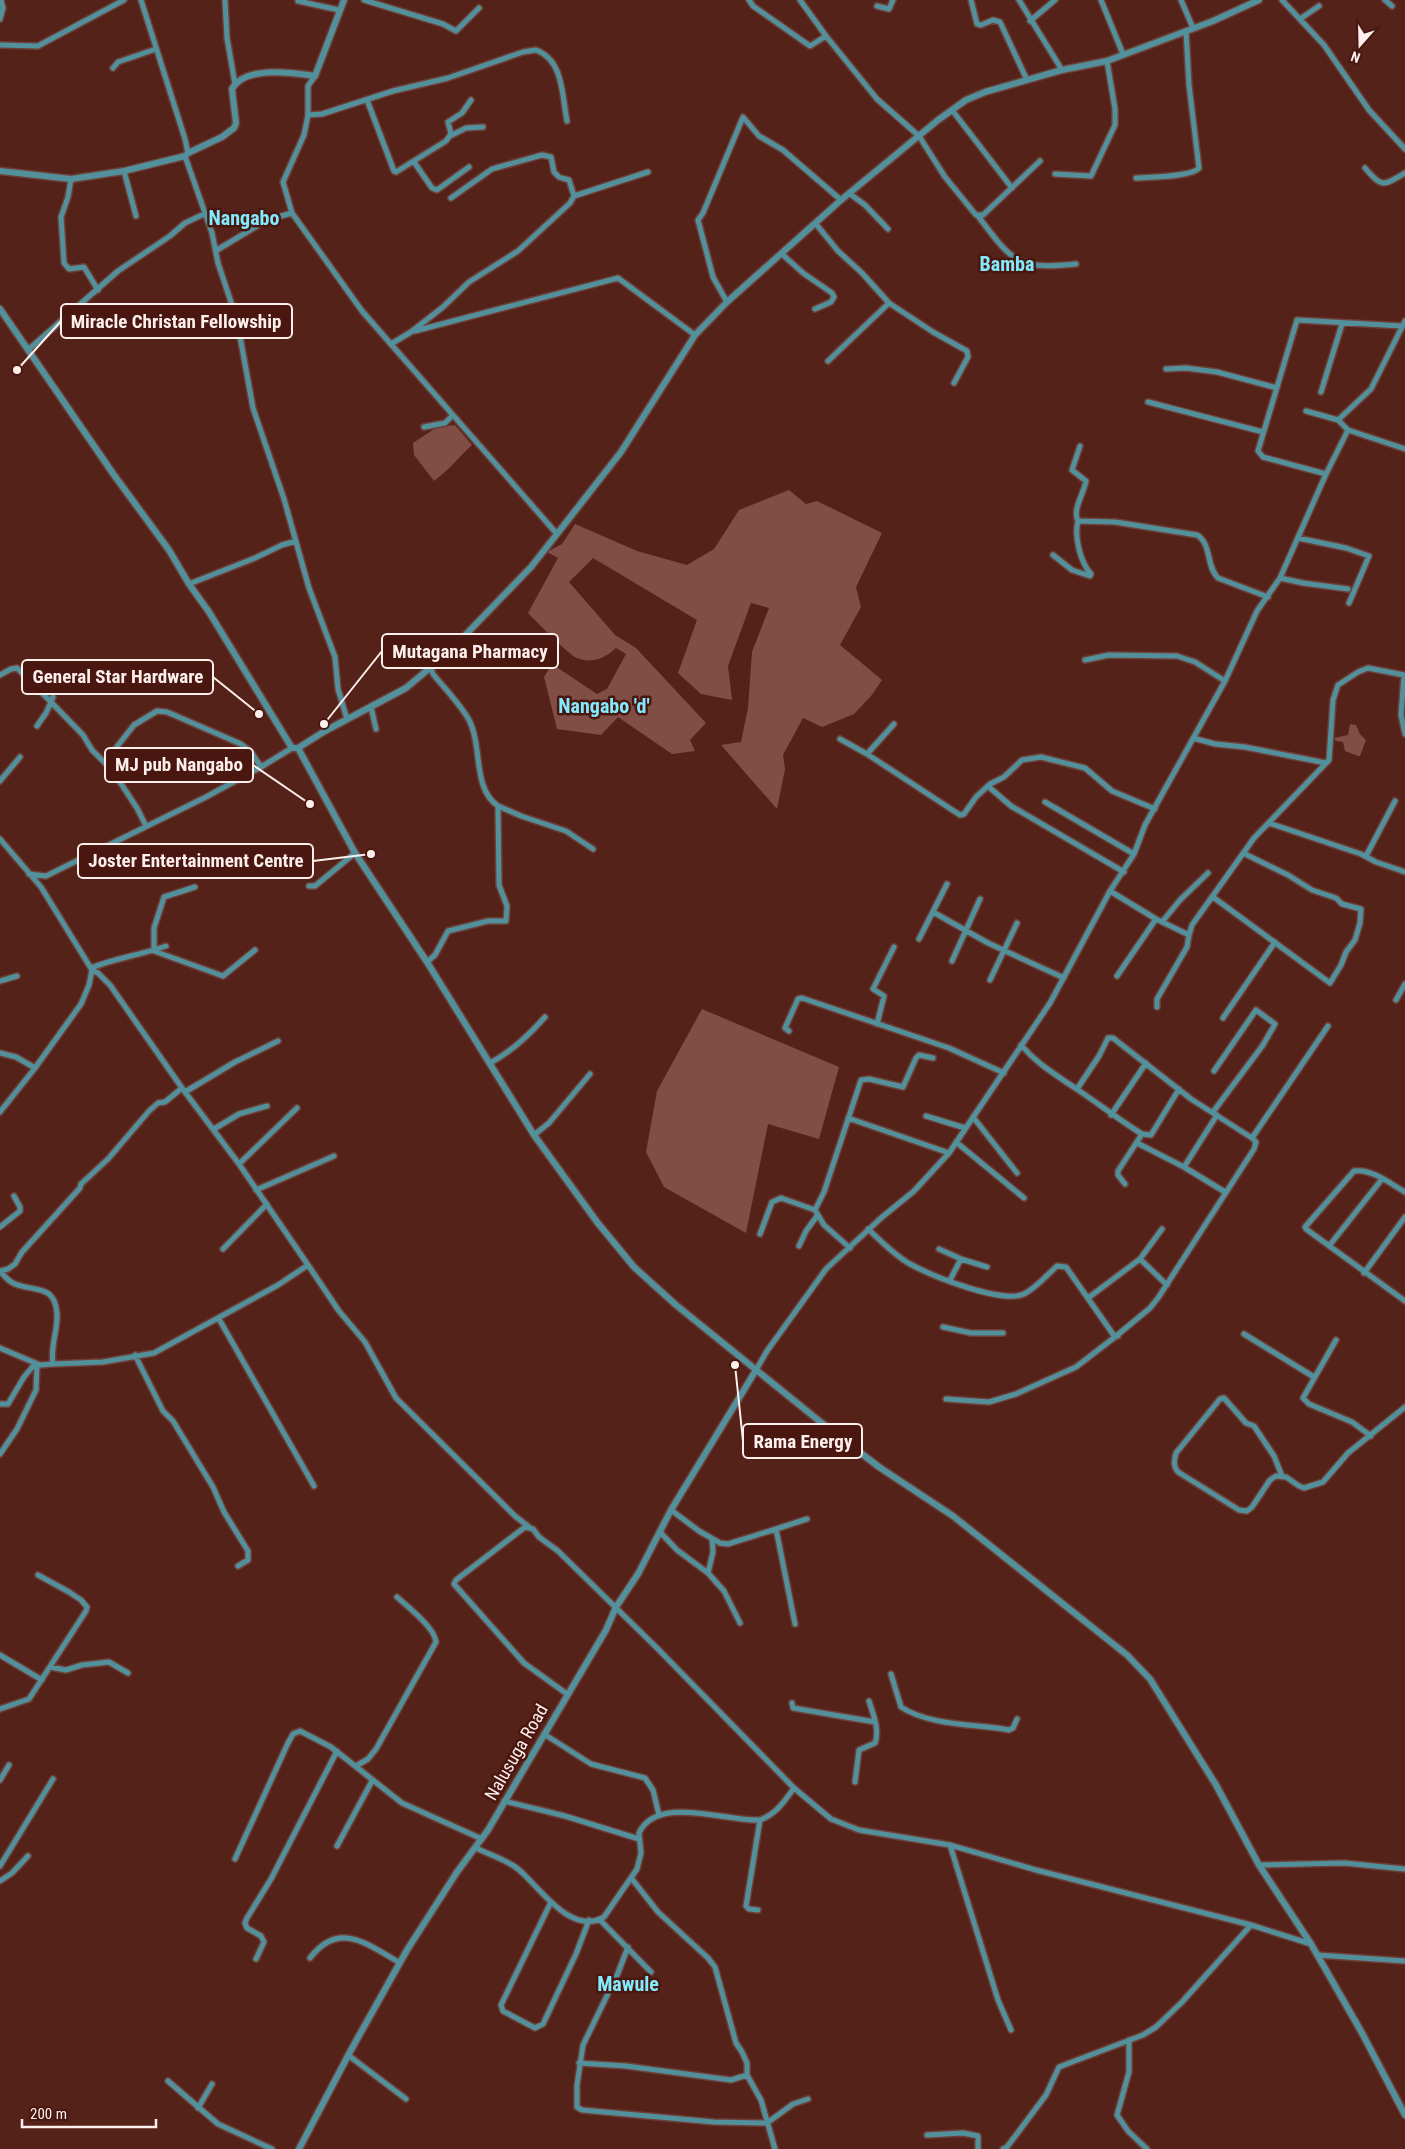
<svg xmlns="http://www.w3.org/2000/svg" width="1405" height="2149" font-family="'Roboto Condensed',sans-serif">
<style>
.green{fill:#804e45}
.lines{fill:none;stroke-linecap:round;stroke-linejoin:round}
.minor-casing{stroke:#6d3f37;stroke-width:8}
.tertiary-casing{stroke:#6d3f37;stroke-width:9}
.minor{stroke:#52909b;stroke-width:5}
.tertiary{stroke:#52909b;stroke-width:6}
.labels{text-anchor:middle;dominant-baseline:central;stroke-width:5;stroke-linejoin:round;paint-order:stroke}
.street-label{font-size:18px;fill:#fdefec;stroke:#491710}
.quarter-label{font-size:20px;font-weight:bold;fill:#83ebfe;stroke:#491710}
.leader{fill:none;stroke:#fdefec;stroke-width:2}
.callout-dot{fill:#fdefec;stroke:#491710;stroke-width:2}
.callout{fill:#491710;stroke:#fdefec;stroke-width:2}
.callout-label{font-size:19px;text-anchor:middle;font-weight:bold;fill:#fdefec}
</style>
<rect width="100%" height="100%" fill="#55221a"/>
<path class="green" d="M 455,425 L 472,445 C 459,457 448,471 434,481 L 414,455 L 413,443 L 437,427 Z
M 789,490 L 806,504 L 817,501 L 882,533 L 856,587 L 861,607 L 840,645 L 882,680 L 871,696 L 854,714 L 822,727 L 803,718 L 783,755 L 785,769 L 777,809 L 721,745 L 741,742 L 748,708 L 752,652 L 769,608 L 751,603 L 728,666 L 732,700 L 701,694 L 678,673 L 697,620 L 593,558 L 569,582 L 615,635 L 636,648 L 706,723 L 690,740 L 695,751 L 672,754 L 618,717 L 601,735 L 557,729 L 544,677 L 552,664 L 597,694 L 607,689 L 626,654 L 616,648 C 606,658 591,664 577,658 C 570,656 536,621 528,613 L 558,558 L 547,552 L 562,544 L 575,524 L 637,551 L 687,565 L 714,549 L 739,510 Z
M 1350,724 L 1356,725 L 1360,734 L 1366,740 L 1360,756 L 1358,756 L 1345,751 L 1343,742 L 1336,741 L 1334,738 L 1348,735 Z
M 702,1009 L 839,1067 L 819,1139 L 768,1124 L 746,1233 L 664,1187 L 646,1152 L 657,1091 Z"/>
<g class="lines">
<g class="minor-casing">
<path id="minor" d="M 141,0 L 185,139 L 188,153
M 225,0 L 227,38 L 235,84
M 364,0 L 443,24 L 456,31 L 479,8
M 749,0 L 753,6 L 810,46 L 826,36
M 800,0 L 826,36 L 877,99 L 919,136 L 945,177 L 976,215 L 983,215 L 1040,161
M 971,0 L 977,24 L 981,25 L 993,20 L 1000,22 L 1027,80
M 1019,0 L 1062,70
M 1101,0 L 1123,54
M 1181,0 L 1193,28
M 1282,0 L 1324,45 L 1369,110 L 1405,149
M 1385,0 L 1392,6
M 298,1 L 339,10
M 877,6 L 889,9 L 893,0
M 0,19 L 3,8 L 1,0
M 1300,19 L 1319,6
M 1030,21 L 1055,0
M 0,45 L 38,46 L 124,0
M 113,68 L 118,62 L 156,49
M 315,76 L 308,86 L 308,115 L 304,135 L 283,182 L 292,213 L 362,311 L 557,534
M 367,100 L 394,171 L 396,172 L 446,141 L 451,134 L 448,122 L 462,113 L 471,100
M 952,110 L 1012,188
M 308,115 L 322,114 L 393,91 L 448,78 L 523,52 L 536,50 C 564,60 562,97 567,121
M 450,136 L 466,128 L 483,127
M 185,156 L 212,233 L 218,263 L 237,320 L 253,408 L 284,499 L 309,588 L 335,657 L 338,689 L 347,719
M 414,162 L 432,188 L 437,190 L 469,167
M 1365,168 C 1382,188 1383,186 1405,173
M 124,171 L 136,216
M 1055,174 L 1091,176 L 1115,125 L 1115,109 L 1107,61
M 562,178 L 569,180 L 574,196
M 1136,178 C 1149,177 1192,177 1199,168 L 1189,85 L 1186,31
M 71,179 L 68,197 L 61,217 L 64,263 L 69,269 L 84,267 L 98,290
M 850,194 L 865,205 L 888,229
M 451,198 L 492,169 L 542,155 L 551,157 L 554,172 L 559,177
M 978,216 C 1013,262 1016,270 1076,264
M 816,224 L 838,251 L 862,273 L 889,303 L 933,332 L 967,351 L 968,357 L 954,383
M 217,250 L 267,220 L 292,213
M 783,255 L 803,273 L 832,293 L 834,297 L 831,302 L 815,309
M 727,302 L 713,277 L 698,220 L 703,213 L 743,117 L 759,136 L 783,150 L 841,200
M 415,331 L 618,278 L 695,335
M 391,344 L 411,332 L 443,307 L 469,282 L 518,251 L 570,203 L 574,196 L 648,172
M 28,350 L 118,271 L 170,236 L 185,223 L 204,214
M 828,361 L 889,303
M 1166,369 L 1186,368 L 1217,372 L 1277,388
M 1321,392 L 1342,324
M 1148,402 L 1263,432
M 1306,411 L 1338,420
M 424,427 L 445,423 L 452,416
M 1348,430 L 1405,449
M 1326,474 L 1263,457 L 1258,451 L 1297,320 L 1402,326
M 1078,521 C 1072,510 1084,493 1086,481 L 1072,470 L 1080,446
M 1298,538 L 1346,548 L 1369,556 L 1349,603
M 1053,555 L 1072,570 L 1090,576 L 1091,574 C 1080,562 1074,536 1078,521 L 1115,522 L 1197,535 C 1212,544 1206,567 1218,578 L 1268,597
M 1280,578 L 1303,583 L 1348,589
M 189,584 L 255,558 L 282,545 L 296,541
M 1085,660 L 1109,655 L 1177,656 L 1195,662 L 1225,681
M 0,675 L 11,669 L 17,668 L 51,702 L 46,713 L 37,726
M 53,697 L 51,702 L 83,735 L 92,750 L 112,770 L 137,808 L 146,826
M 371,707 L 376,729
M 1193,738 L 1215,744 L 1245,747 L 1326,763
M 840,739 L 867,754 L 960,815 L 964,814 L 976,797 L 990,784 L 1004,777 L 1022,760 L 1041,757 L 1085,768 L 1112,791 L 1155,809
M 867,754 L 894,724
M 105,762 L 134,725 L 157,711 L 167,712 L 241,744 L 251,752 L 261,767
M 0,781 L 20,757
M 989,787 L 1011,806 L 1124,872
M 1045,802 L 1134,854
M 498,806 L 521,816 L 566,831 L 593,849
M 1269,823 L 1361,854 L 1376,862 L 1405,872
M 0,839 L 41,887 L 92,970 L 89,985 L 81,1004 L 35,1068 L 0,1112
M 1366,856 L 1395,801
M 29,874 L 46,876 L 206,797 L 261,767 L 292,748
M 309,886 L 315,886 L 355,853
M 195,887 L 164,897 L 154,928 L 154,951 L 223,976 L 255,950
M 1110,891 L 1156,919 L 1189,935 L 1192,925 L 1254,838 L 1329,760 L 1333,700 L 1338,685 L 1358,672 L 1368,668 L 1404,675 L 1401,715 L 1405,734
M 1213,897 L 1330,983 L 1341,965 L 1346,952 L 1355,940 L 1360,923 L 1361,909 L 1342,904 L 1336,898 L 1312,890 L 1288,875 L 1243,853
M 933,912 L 988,943 L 1064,978
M 1162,922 L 1180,900 L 1208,873
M 919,939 L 947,884
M 952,961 L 980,899
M 427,962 L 435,955 L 448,931 L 488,921 L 506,921 L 507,906 L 499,885 L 498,806 C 472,788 483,747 469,720 C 460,704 445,689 433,674 L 431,668
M 91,968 C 115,958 141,955 166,946
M 1117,976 L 1156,919
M 990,980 L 1017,923
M 0,981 L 17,976
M 1396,1000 L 1405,984
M 1157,1007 L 1157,999 L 1187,947 L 1189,935
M 1223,1018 L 1275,942
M 877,1024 L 884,996 L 873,989 L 894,947
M 789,1031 L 785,1028 L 798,999 L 802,998 L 949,1048 L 1004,1073
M 1021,1045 C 1037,1064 1055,1074 1075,1088 C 1098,1103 1119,1120 1142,1134
M 0,1053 L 16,1057 L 35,1068
M 490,1063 C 511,1052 529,1035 545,1017
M 1077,1089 L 1099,1056 L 1108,1038 L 1113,1038 L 1191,1099 L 1252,1138
M 185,1092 L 235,1062 L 278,1041
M 1213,1112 L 1263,1045 L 1275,1024 L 1256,1010 L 1214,1071
M 1111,1115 L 1146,1063
M 926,1116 L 965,1128
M 973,1117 L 1017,1173
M 848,1118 L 949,1153
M 214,1129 L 239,1114 L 267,1106
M 534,1135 L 549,1123 L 590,1074
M 956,1142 L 1024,1198
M 1137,1143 L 1184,1167 L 1225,1192
M 239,1164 L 297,1108
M 1184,1167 L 1217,1115
M 1125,1184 L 1118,1175 L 1118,1171 L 1142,1134 L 1151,1135 L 1179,1089
M 256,1190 L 334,1156
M 1405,1192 C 1391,1184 1371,1168 1354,1171 L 1305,1227 L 1306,1229 L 1405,1301
M 815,1210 L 824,1192 L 861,1080 L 869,1079 L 903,1087 L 916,1058 L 919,1055 L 933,1058
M 0,1227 L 20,1211 L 20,1207 L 14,1196
M 868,1229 C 881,1241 894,1255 910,1264 C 932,1276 1001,1304 1024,1294 C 1036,1288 1047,1275 1057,1266 L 1066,1267 L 1115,1337 L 1118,1336
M 760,1234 L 772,1202 L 781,1198 L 815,1210 L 824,1225 L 850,1248
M 799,1246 L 806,1231 L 817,1216
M 1329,1246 L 1382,1179
M 223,1249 L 267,1204
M 939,1249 L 961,1259
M 1140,1259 L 1167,1285
M 308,1265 L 339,1311 L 365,1342 L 396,1398 L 515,1516 L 529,1527
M 0,1271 C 4,1276 8,1281 15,1284 C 35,1292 55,1284 57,1314 C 58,1331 50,1346 53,1364 L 103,1362 L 154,1353 L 278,1285 L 308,1265 L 239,1164 L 182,1088 L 110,985 L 98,973 L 92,970
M 0,1271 L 8,1269 L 15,1264 L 22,1252 L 80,1188 L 81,1184 L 108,1159 L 149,1111 L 158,1103 L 165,1102 L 182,1088
M 1364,1273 L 1405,1217
M 950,1280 L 961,1259 L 987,1267
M 1088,1298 L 1140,1259 L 1162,1229
M 219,1319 L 314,1486
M 943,1327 L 971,1333 L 1003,1333
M 1244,1334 L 1314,1377
M 1336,1340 L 1303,1398 L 1309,1404 L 1352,1422 L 1371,1436
M 0,1348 L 40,1365 L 53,1364
M 135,1355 L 163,1411 L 173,1421 L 213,1487 L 224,1512 L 248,1551 L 248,1560 L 238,1566
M 756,1370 L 767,1351 L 826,1269 L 881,1218 L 914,1191 L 949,1153 L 1050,1003 L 1110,891 L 1134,854 L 1145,825 L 1225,681 L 1257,611 L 1280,578 L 1326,474 L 1348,430 L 1338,420 L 1371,389 L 1405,321
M 946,1399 L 989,1402 L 1016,1394 L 1076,1367 L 1115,1337 L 1150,1308 L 1158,1298 L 1254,1149 L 1256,1142 L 1252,1138 L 1328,1026
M 0,1404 L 8,1404 L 24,1377 L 34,1365 L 41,1365
M 0,1454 L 17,1429 L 36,1390 L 37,1365
M 1282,1476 L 1274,1456 L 1254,1426 L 1246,1423 L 1224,1398 L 1220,1399 L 1176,1453 C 1174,1461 1173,1466 1178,1472 L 1239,1510 L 1247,1511 L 1252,1507 L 1270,1480 L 1276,1476 L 1286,1477 L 1299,1486 L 1304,1488 L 1323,1482 L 1348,1453 L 1405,1407
M 671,1510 L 699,1531 L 720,1543 L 728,1544 L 776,1529 L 795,1624
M 776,1529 L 807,1519
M 660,1532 L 677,1550 L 708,1573
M 712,1539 L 713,1552 L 708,1573 L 724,1591 L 740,1623
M 0,1655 L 42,1680
M 50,1667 L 66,1670 L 82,1665 L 109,1662 L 128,1673
M 891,1674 L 901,1707 C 930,1726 976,1724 1009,1730 L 1013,1728 L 1017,1719
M 567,1694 L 524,1663 L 454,1584 L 456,1580 L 525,1527 L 533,1529 L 539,1537 L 558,1551 L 658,1649 L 794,1788 L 831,1819 L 859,1830 L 950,1845 L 1036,1870 L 1251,1925 L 1311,1944
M 792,1703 L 793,1708 L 875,1722
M 0,1709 L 29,1699 L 86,1611 L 87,1607 L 81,1600 L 69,1592 L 38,1575
M 544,1734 L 591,1764 L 645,1778 L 653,1790 L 659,1815
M 356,1766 L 368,1759 L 376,1749 L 436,1642 C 435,1628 408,1607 397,1597
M 0,1780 L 9,1765
M 855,1782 L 859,1750 L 875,1743 C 880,1730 873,1714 869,1701
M 504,1801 L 565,1816 L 639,1839
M 950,1845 L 998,2000 L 1011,2030
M 337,1846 L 372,1781
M 476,1848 C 490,1855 507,1860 518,1869 C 539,1886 571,1937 604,1917 L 637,1869 L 641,1853 L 639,1833 C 657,1794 727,1822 760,1820 C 776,1814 784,1802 794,1788
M 235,1859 L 288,1743 L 293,1734 L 300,1731 L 331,1747 L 402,1803 L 482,1839
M 1259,1865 L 1344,1863 L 1405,1869
M 0,1866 L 53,1779
M 632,1879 L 658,1912 L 708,1958 L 715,1967 L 736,2043 L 742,2052 L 747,2063 L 747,2075 L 761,2100 L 775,2149
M 0,1881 L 12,1873 L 28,1856
M 551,1902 L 501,2005 L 503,2011 L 535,2028 L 543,2024 L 576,1954 L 589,1920
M 758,1910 L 749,1909 L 746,1906 L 760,1820
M 600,1920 L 651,1972
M 628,1947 L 618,1973 L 583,2045 L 577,2085 L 577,2107 L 582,2110 L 714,2122 L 767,2123 L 793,2104 L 808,2099
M 1317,1955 L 1405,1961
M 310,1958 C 339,1920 367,1944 400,1963
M 256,1959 L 264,1942 L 261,1936 L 247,1928 L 245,1923 L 247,1918 L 271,1879 L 337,1751
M 1129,2040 L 1129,2072 L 1117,2115 L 1128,2131 L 1147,2149
M 348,2055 L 406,2099
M 579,2063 L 626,2066 L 731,2080 L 747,2075
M 168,2081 L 218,2124 L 272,2149
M 198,2108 L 212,2084
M 927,2135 L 963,2133 L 978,2136 L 978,2149
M 1003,2149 L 1007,2147 L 1046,2095 L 1059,2067 L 1143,2035 L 1156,2027 L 1182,2002 L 1251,1925"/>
</g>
<g class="tertiary-casing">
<path id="tertiary" d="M 0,171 L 71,179 L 124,171 L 185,156 L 188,153 L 222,137 L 234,128 L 236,123 L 232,89 C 245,65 293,73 315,76 L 344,0
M 0,309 L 114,475 L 169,550 L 189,584 L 209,612 L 292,748 L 298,748 L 355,853 L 427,962 L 534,1135 L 597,1222 L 634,1267 L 676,1305 L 823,1424 L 879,1467 L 953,1516 L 1127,1655 L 1150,1679 L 1216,1785 L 1259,1865 L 1311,1944 L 1362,2033 L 1405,2115
M 298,748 L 325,731 L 406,688 L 449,652 L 531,567 L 557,534 L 621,452 L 695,335 L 727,302 L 841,200 L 938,120 L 966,100 L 985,92 L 1062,70 L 1107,61 L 1213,21 L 1259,0
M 299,2149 L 351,2050 L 407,1950 L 457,1872 L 488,1830 L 606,1630 L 616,1607 L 638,1574 L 671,1510 L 756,1370"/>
</g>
<use href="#minor" class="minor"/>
<use href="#tertiary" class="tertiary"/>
</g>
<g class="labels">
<g class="street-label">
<text transform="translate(516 1752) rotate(-60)">Nalusuga Road</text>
</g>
<g class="quarter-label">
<text x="244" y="218">Nangabo</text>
<text x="1007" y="264">Bamba</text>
<text x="604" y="706">Nangabo 'd'</text>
<text x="628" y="1984">Mawule</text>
</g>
</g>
<path class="leader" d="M17 370L61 321M324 724L382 651M259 714L213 677M310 804L253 765M371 854L313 861M735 1365L743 1441"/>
<g class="callout-dot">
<circle cx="17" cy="370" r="5"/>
<circle cx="324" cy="724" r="5"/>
<circle cx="259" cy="714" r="5"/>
<circle cx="310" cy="804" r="5"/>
<circle cx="371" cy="854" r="5"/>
<circle cx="735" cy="1365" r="5"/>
</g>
<g class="callout">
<rect x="61" y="304" width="231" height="34" rx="5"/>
<rect x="382" y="634" width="176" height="34" rx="5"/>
<rect x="22" y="660" width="191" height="34" rx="5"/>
<rect x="105" y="748" width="148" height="34" rx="5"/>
<rect x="78" y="844" width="235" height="34" rx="5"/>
<rect x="743" y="1424" width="119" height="34" rx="5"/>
</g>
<g class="callout-label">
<text x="176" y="328">Miracle Christan Fellowship</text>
<text x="470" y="658">Mutagana Pharmacy</text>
<text x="118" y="683">General Star Hardware</text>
<text x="179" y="771">MJ pub Nangabo</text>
<text x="196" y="867">Joster Entertainment Centre</text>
<text x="803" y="1448">Rama Energy</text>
</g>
<g transform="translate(1360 45) rotate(200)" stroke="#491710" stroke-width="4" paint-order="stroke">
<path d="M0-4L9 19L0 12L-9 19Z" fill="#fdefec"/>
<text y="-8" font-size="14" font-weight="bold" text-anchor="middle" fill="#fdefec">N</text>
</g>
<path d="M22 2119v8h134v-8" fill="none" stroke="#fdefec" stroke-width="2.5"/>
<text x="30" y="2119" font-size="15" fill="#fdefec" stroke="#491710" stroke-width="4" paint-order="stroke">200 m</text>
</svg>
